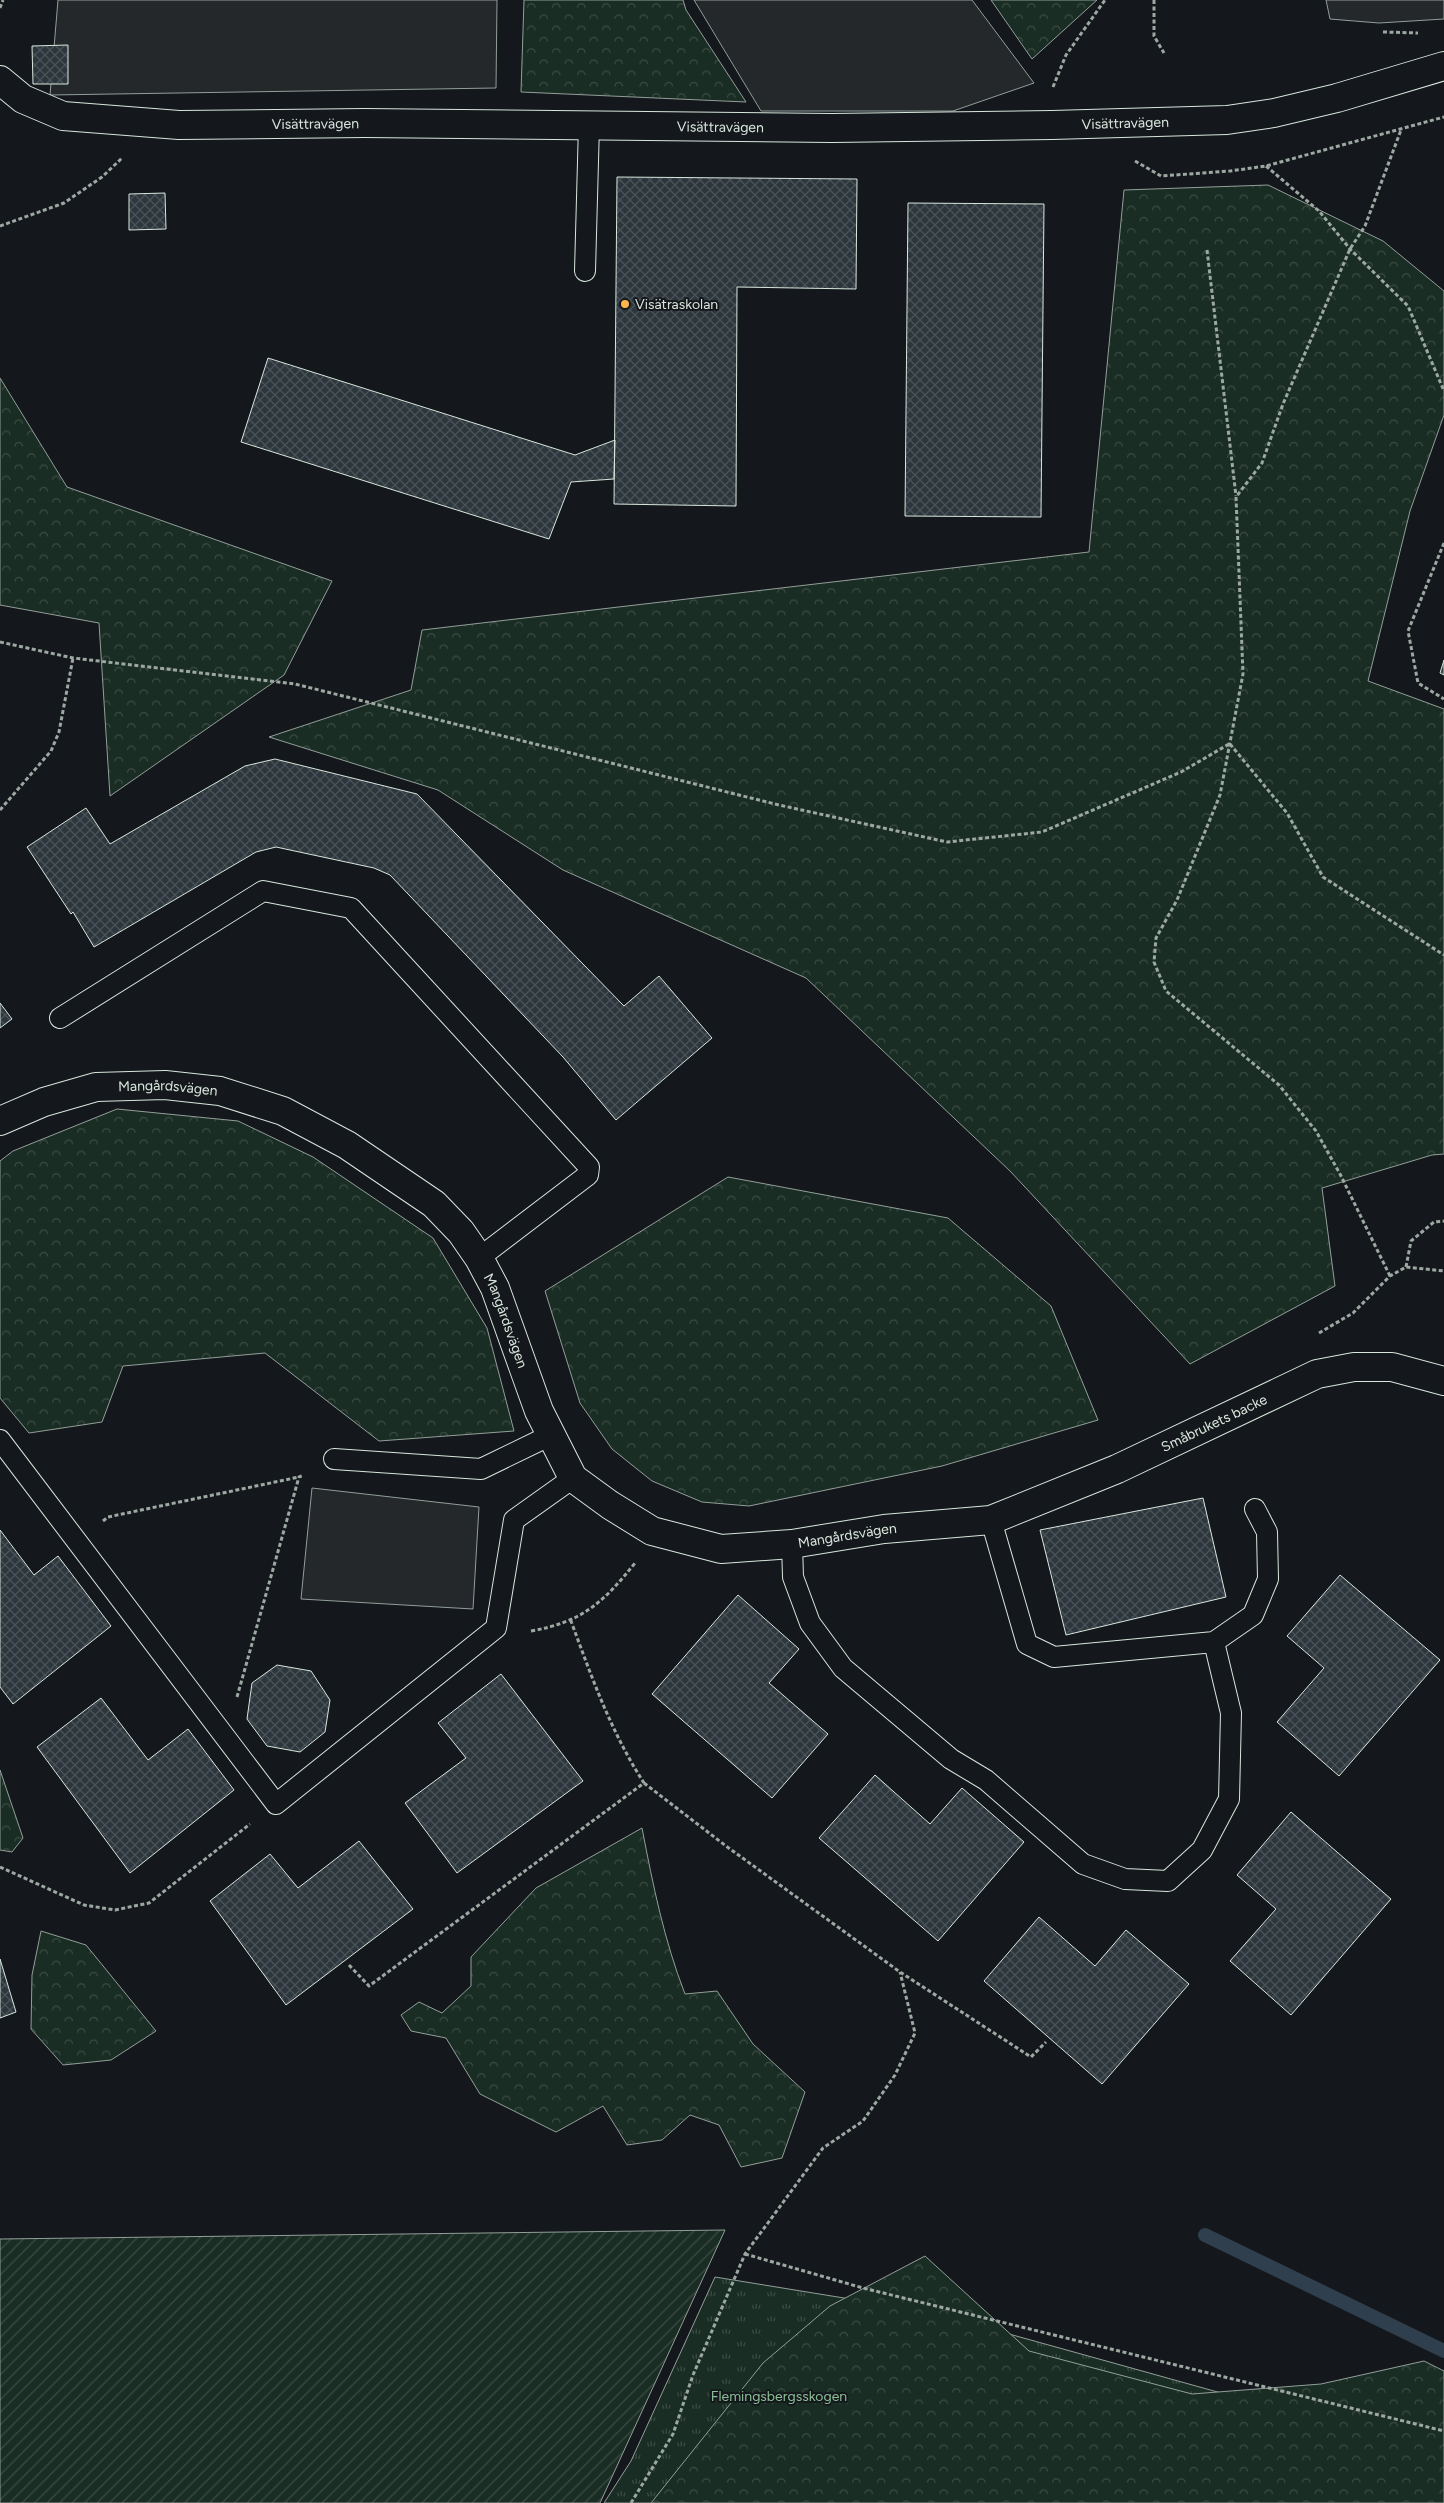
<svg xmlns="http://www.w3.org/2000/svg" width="1444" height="2503" font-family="Figtree,sans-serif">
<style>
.grass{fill:url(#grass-tufts);stroke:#939e99}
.forest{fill:url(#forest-crowns);stroke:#939e99}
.garden{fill:url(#garden-furrows);stroke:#939e99}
.parking{fill:#24282b;stroke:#939e99}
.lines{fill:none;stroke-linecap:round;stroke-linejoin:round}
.stream{stroke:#2f3f4d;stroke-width:14}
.building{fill:url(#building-cross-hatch);stroke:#d8e6dc}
.lane-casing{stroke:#d8e6dc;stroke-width:22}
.street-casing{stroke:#d8e6dc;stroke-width:30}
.path{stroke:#9da8a2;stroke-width:3;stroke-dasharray:4 2.5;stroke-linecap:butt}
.lane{stroke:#14181c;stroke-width:20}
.street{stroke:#14181c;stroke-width:28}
.poi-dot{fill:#ffb74d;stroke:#14181c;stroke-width:2}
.labels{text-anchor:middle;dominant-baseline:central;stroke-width:4;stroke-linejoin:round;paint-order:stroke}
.street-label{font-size:14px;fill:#d8e6dc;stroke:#14181c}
.poi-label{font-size:14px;fill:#d8e6dc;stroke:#14181c;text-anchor:start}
.park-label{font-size:14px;fill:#8ac095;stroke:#14181c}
</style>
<defs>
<pattern id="grass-tufts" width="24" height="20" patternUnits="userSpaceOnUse" patternTransform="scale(1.25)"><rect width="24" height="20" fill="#1a2d24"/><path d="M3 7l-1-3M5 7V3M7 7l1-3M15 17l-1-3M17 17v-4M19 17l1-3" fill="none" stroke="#3b4b43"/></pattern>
<pattern id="forest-crowns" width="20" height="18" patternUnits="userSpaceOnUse" patternTransform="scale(1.25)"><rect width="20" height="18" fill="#1a2d24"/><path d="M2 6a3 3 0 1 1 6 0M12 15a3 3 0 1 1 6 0" fill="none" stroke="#3b4b43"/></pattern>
<pattern id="garden-furrows" width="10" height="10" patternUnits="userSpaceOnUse" patternTransform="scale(1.25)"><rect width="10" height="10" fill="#1a2d24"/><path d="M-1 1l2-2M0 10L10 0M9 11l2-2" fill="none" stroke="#3b4b43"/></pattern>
<pattern id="building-cross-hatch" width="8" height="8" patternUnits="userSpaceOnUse" patternTransform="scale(1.25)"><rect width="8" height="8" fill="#2c363c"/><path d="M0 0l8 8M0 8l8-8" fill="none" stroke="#4a5358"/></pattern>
</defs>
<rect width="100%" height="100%" fill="#14181c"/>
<path class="grass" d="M 715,2277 L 930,2312 L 1444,2455 L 1444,2503 L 604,2503 L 631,2461 Z"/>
<path class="forest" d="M 524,0 L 683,0 L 686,10 L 746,102 L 521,92 Z
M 991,0 L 1097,0 L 1032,59 Z
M 1268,185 L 1383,241 L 1444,291 L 1444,415 L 1410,511 L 1368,681 L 1444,709 L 1444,1154 L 1432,1155 L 1322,1188 L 1335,1286 L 1190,1364 L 1010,1171 L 806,978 L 563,870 L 438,790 L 269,737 L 411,690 L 422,630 L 1089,552 L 1124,190 Z
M 0,378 L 67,487 L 332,581 L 284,675 L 110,796 L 99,623 L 0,605 Z
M 117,1109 L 238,1121 L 313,1157 L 433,1238 L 487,1328 L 514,1431 L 379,1441 L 265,1353 L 123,1366 L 102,1422 L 29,1433 L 0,1398 L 0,1161 L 13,1151 Z
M 728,1177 L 948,1218 L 1051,1306 L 1098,1420 L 942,1466 L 749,1506 L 702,1502 L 652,1481 L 612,1449 L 580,1403 L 545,1291 Z
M 0,1770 L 23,1838 L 12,1852 L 0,1850 Z
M 642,1828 C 653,1885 664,1940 685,1994 L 717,1991 L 753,2044 L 805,2092 L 782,2158 L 741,2167 L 719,2125 L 690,2115 L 662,2140 L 627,2145 L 603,2106 L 556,2132 L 480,2094 L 446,2038 L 411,2031 L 401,2015 L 419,2002 L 442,2013 L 471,1986 L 471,1957 L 536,1888 Z
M 41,1931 L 86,1945 L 156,2031 L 111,2060 L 63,2065 L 31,2029 L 32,1975 Z
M 925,2256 L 1029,2351 L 1192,2394 L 1321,2384 L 1424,2361 L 1444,2371 L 1444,2503 L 651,2503 L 763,2363 L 830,2306 Z"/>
<path class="garden" d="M 725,2230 L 600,2503 L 0,2503 L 0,2239 Z"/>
<path class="parking" d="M 58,0 L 497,0 L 496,88 L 50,95 Z
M 694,0 L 972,0 L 1034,83 L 953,111 L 761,111 Z
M 1326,0 L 1444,0 L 1444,19 L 1379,23 L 1330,19 Z
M 312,1488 L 479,1507 L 473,1609 L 301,1599 Z"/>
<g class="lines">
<path class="stream" d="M 1205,2235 L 1444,2351"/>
</g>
<path class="building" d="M 68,45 L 68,84 L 33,84 L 32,46 Z
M 617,177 L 857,179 L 856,289 L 737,287 L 736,506 L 614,504 Z
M 165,193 L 166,229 L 129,230 L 129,194 Z
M 908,203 L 1044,204 L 1041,517 L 905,516 Z
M 268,358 L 575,455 L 615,440 L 614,479 L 571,482 L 549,539 L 241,442 Z
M 1444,660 L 1444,675 L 1440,673 Z
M 275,759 L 417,794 L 624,1006 L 659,976 L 712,1038 L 616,1120 L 563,1057 L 390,875 L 374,868 L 276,847 L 256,852 L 94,947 L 73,912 L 71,914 L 27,847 L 86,808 L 110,844 L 245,766 Z
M 0,1003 L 12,1019 L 0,1028 Z
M 1203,1498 L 1226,1597 L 1066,1635 L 1040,1530 Z
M 0,1530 L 34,1575 L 58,1556 L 111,1626 L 13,1704 L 0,1687 Z
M 1340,1575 L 1440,1660 L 1339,1776 L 1277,1722 L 1324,1668 L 1287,1636 Z
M 738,1595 L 799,1649 L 769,1683 L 828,1734 L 772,1798 L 652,1694 Z
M 277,1665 L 311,1671 L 330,1700 L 325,1732 L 300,1752 L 267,1746 L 247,1719 L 252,1683 Z
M 501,1674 L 583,1781 L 457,1873 L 405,1803 L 466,1758 L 438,1723 Z
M 101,1698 L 148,1760 L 188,1729 L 234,1790 L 130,1873 L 37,1747 Z
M 875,1775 L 930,1824 L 962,1788 L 1024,1842 L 938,1941 L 819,1838 Z
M 1291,1812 L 1391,1899 L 1291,2015 L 1230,1961 L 1276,1909 L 1237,1875 Z
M 359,1841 L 413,1909 L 286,2005 L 210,1901 L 270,1854 L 298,1888 Z
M 1039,1917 L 1095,1966 L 1126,1930 L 1189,1984 L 1102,2084 L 984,1981 Z
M 0,1959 L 16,2012 L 0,2018 Z"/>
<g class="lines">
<g class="lane-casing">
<path id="lane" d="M 585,271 L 589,125
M 60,1018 L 263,891 L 351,908 L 589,1167 L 588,1175 L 479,1258
M 0,1440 L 276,1804 L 496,1628 L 514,1520 L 573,1478
M 334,1459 L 481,1469 L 551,1435
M 792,1544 L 793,1577 L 810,1623 L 843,1668 L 951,1759 L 986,1780 L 1083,1864 L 1125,1879 L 1168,1881 L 1202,1850 L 1229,1799 L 1231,1713 L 1214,1642 L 1054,1657 L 1027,1644 L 991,1520
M 1214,1642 L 1253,1615 L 1268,1579 L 1267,1532 L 1255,1509"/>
</g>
<g class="street-casing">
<g id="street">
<path id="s1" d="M 0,80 L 23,99 L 63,116 L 179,125 L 365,123 L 832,128 L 1052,125 L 1227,120 L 1274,113 L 1337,98 L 1444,66"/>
<path id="s2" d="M 0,1121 L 44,1102 L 96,1087 L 165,1085 L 220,1091 L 283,1111 L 347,1145 L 434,1204 L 461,1232 L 479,1258 L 495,1288 L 539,1411 L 573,1478 L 610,1505 L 652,1531 L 721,1549 L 792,1544 L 884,1529 L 991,1520 L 1117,1469 L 1317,1374 L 1354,1367 L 1392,1367 L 1444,1381"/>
</g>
</g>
<path class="path" d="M 1154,0 L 1154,36 L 1164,53
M 0,8 L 3,0
M 1383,32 L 1418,33
M 1053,87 L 1066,55 L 1105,0
M 1135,161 L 1161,176 L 1230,171 L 1266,166 L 1444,117
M 1266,166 L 1319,211 L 1350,249 L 1408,306 L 1444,391
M 0,226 L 64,203 L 102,177 L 122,158
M 1207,250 L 1236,496
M 1444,543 L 1408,631 L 1418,683 L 1444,699
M 0,642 L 73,658 L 295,684 L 779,805 L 947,842 L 1042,832 L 1181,772 L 1229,744
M 1230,744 L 1287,813 L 1323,877 L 1444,955
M 0,810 L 51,751 L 59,732 L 73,658
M 1406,1267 L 1411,1241 L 1434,1222 L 1444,1221
M 1390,1276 L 1340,1174 L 1316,1131 L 1279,1085 L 1166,991 L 1154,962 L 1156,938 L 1177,900 L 1220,795 L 1243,674 L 1236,497 L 1262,463 L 1283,404 L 1350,249 L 1365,226 L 1401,130
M 1319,1333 L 1353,1313 L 1390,1276 L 1406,1267 L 1444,1271
M 103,1521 L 108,1517 L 299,1477
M 531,1631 C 582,1622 603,1603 635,1563
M 237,1697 L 299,1477 L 304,1475
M 644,1783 L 726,1846 L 900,1972 L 1031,2057 L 1046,2042
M 0,1867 L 84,1905 L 115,1910 L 149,1903 L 250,1824
M 349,1965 L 369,1986 L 644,1783 C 611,1732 592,1678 571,1621
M 745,2254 L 863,2288 L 1444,2431
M 631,2503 L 673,2434 L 693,2375 L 745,2254 L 823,2148 L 863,2121 L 895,2075 L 915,2033 L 900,1972"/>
<use href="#lane" class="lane"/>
<use href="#street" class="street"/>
</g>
<circle class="poi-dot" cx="625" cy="304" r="5"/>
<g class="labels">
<g class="street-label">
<text stroke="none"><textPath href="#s1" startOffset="1136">Visättravägen</textPath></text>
<text stroke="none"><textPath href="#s1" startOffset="326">Visättravägen</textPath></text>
<text stroke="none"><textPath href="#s1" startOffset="731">Visättravägen</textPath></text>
<text stroke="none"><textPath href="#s2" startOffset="174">Mangårdsvägen</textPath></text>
<text stroke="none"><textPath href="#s2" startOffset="609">Mangårdsvägen</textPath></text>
<text stroke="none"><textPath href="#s2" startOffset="1462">Småbrukets backe</textPath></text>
<text stroke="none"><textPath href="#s2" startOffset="1074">Mangårdsvägen</textPath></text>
</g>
<g class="poi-label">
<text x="635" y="304">Visätraskolan</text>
</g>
<g class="park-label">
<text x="779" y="2396">Flemingsbergsskogen</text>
</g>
</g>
</svg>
